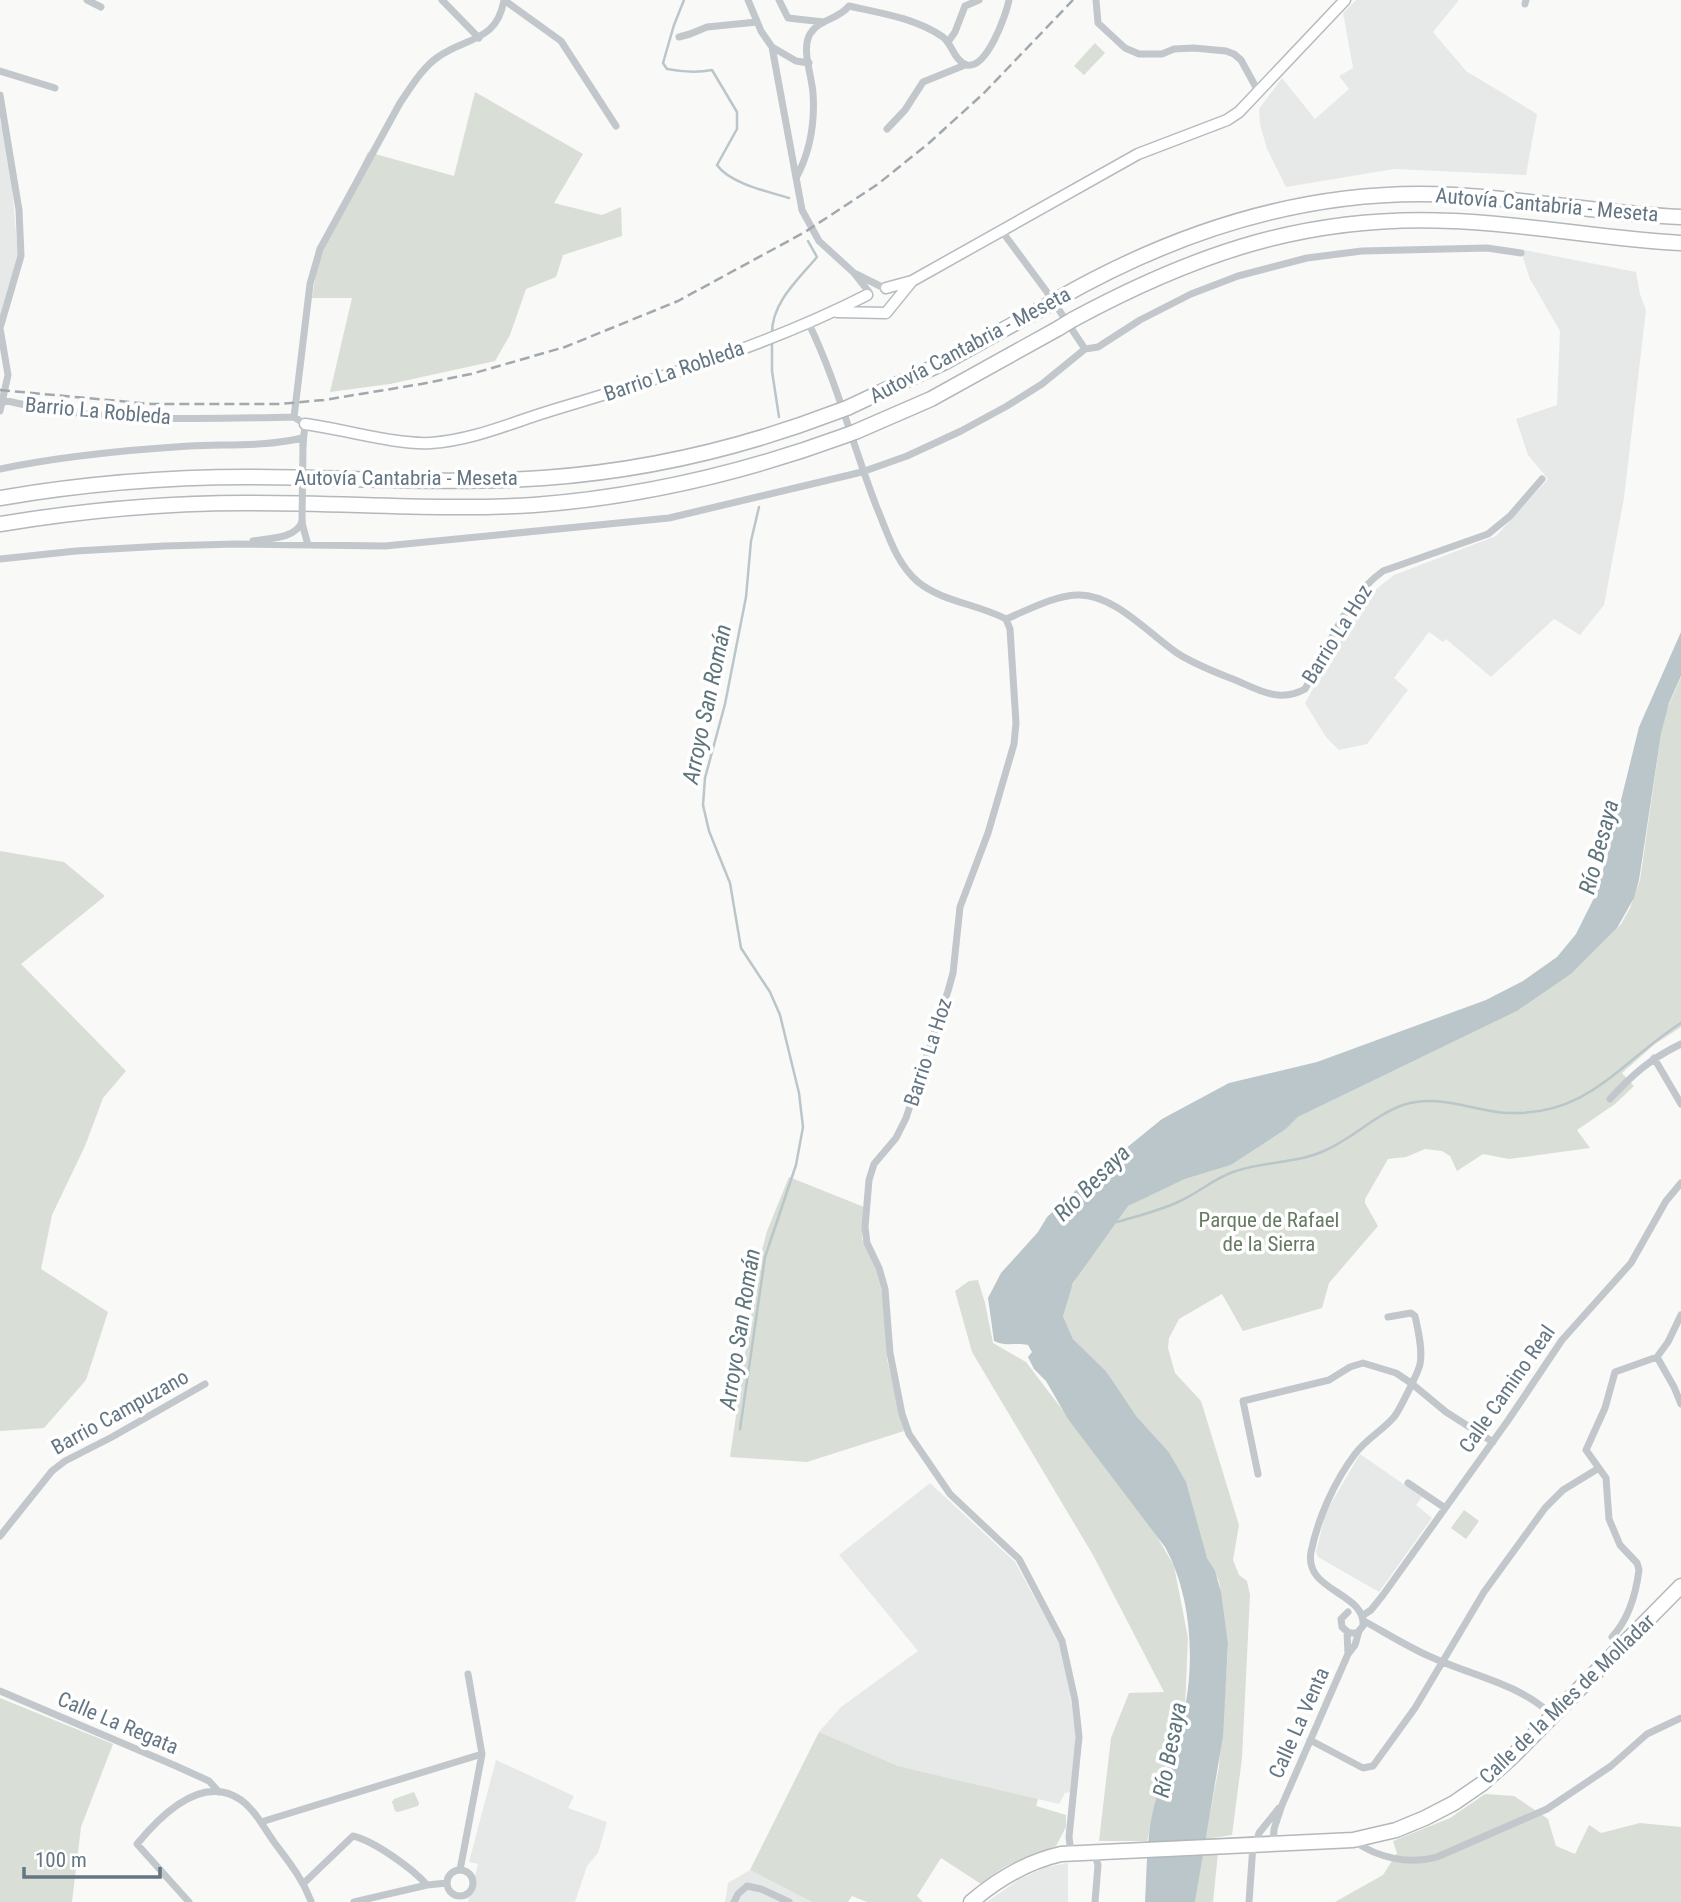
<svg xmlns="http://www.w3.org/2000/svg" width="1681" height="1902" font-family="'Roboto Condensed',sans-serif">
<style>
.built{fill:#e7e8e8}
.green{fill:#d9ded6}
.water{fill:#bac6ca}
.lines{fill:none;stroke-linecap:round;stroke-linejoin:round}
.stream{stroke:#bac6ca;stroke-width:2.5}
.secondary-casing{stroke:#b5bbc0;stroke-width:13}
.highway-casing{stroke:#b3b8bc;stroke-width:17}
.street{stroke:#c2c7cb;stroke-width:7}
.secondary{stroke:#fff;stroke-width:10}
.highway{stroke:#fff;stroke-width:14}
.rail{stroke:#a1a9af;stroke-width:2.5;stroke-dasharray:10 5;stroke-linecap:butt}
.highway-bridge-casing{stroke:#b3b8bc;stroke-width:17;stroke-linecap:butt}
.street-bridge{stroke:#c2c7cb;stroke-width:7}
.highway-bridge{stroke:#fff;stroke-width:14}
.labels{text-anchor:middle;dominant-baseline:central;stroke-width:7;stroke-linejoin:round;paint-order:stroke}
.street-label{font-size:21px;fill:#647683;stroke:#fff}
.park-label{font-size:21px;fill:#677a63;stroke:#fff}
.water-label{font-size:23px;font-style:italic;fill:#5e757c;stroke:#fff}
</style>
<rect width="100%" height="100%" fill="#f9f9f7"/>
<path class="built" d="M 1356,0 L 1459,0 L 1433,32 L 1466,71 L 1537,114 L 1526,175 L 1394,169 L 1286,187 L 1267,149 L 1260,124 L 1259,109 L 1282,78 L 1315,119 L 1349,89 L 1339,76 L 1353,68 L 1343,13 Z
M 0,119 L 10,162 L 18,256 L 0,316 Z
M 1524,250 L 1636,272 L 1640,294 L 1646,310 L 1624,498 L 1604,605 L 1580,635 L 1554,619 L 1491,677 L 1446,639 L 1443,642 L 1429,632 L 1394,678 L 1408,690 L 1367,744 L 1339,750 L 1326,737 L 1305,703 L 1365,598 L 1394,575 L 1496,536 L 1548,479 L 1528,455 L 1516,419 L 1557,405 L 1560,331 L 1530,279 L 1523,258 Z
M 1360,1454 L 1422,1497 L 1416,1505 L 1432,1518 L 1379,1592 L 1318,1557 L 1316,1552 L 1326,1512 Z
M 930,1483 L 1015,1562 L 1061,1646 L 1075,1722 L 1076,1757 L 1071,1792 L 1065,1793 L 1059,1804 L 898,1766 L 819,1732 L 841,1707 L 918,1651 L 839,1555 Z
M 496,1760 L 574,1796 L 568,1808 L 607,1822 L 598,1853 L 587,1866 L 575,1902 L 468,1902 L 478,1864 L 469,1862 Z
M 1068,1863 L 1068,1902 L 987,1902 L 1018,1880 L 1046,1867 Z
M 750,1870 L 812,1902 L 725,1902 L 728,1883 Z"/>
<path class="green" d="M 1095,43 L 1105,53 L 1084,75 L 1074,66 Z
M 475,92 L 583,154 L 554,203 L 602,215 L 621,207 L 622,236 L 563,255 L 556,277 L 526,289 L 510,335 L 495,361 L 390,384 L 330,392 L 352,298 L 312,298 L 320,249 L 368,152 L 454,176 Z
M 1681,677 L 1681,1027 L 1655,1044 L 1622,1073 L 1634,1086 L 1615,1104 L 1577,1130 L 1590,1148 L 1509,1159 L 1483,1154 L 1457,1171 L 1450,1156 L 1442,1151 L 1425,1149 L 1406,1157 L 1388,1159 L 1365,1199 L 1365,1203 L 1378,1226 L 1329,1283 L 1322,1308 L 1243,1331 L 1222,1294 L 1179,1319 L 1169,1338 L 1168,1348 L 1175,1373 L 1201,1401 L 1239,1525 L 1233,1560 L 1239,1575 L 1247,1581 L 1250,1595 L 1242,1758 L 1232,1835 L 1205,1839 L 1219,1766 L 1227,1664 L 1228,1643 L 1219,1581 L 1207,1558 L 1168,1451 L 1137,1417 L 1106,1371 L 1073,1339 L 1063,1316 L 1066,1299 L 1076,1278 L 1127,1206 L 1185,1179 L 1231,1165 L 1286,1129 L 1298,1117 L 1517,1011 L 1571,974 L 1621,924 L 1630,908 L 1640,880 L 1661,734 L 1667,709 Z
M 0,851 L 64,862 L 105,896 L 21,964 L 126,1071 L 103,1098 L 85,1146 L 52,1215 L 41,1269 L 108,1312 L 86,1380 L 44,1428 L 0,1431 Z
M 789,1177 L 864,1207 L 862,1239 L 876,1270 L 884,1299 L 887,1359 L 904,1431 L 807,1462 L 730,1457 L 758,1265 L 767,1231 Z
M 978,1280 L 985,1303 L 993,1343 L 1026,1362 L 1151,1526 L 1174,1566 L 1188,1638 L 1185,1708 L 1163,1775 L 1147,1841 L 1099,1841 L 1111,1738 L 1129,1693 L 1164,1692 L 1093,1555 L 972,1352 L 955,1291 L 969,1281 Z
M 1464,1510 L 1479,1521 L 1466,1539 L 1451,1528 Z
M 0,1698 L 113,1744 L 81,1827 L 72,1902 L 0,1902 Z
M 819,1732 L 898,1766 L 1038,1799 L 1036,1806 L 1066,1815 L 1066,1827 L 1056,1846 L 1004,1867 L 981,1884 L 941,1858 L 917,1896 L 923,1902 L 867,1902 L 852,1896 L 848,1902 L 812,1902 L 750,1870 Z
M 414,1792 L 419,1803 L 418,1806 L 398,1812 L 395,1811 L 392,1802 L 394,1799 Z
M 1485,1794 L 1514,1796 L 1548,1819 L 1556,1846 L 1575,1854 L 1589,1825 L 1601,1833 L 1640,1823 L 1681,1827 L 1681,1902 L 1335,1902 L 1383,1875 L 1397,1853 L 1393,1841 L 1450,1818 Z
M 1203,1852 L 1218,1853 L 1213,1902 L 1195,1902 Z"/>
<path class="water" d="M 1681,632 L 1681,676 L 1669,703 L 1661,734 L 1639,880 L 1634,898 L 1617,928 L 1571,974 L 1517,1011 L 1298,1117 L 1286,1129 L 1231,1165 L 1185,1179 L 1128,1206 L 1073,1283 L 1063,1316 L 1073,1339 L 1106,1371 L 1137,1417 L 1168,1451 L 1186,1482 L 1207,1558 L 1215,1571 L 1221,1592 L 1228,1643 L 1223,1736 L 1195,1902 L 1145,1902 C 1147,1872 1146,1841 1153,1811 C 1160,1781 1174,1754 1181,1725 C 1196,1669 1193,1598 1165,1547 L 1068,1419 L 1046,1381 L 1034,1369 L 1028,1357 L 1032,1352 L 1028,1345 C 1016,1342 1005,1347 994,1341 L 988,1298 L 1001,1273 L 1038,1232 L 1047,1217 L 1088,1179 L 1162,1119 L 1229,1083 L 1317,1062 L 1486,1000 L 1523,981 L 1557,957 L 1576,934 L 1594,898 L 1607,857 L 1639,727 Z"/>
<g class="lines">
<path class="stream" d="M 684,0 L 674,25 L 663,63 L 667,69 C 683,72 697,73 712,70 L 737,112 L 737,129 L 717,165 C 729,183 769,192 789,198
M 772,333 C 772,302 798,280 817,257 L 808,241
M 772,339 L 772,371 L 779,417
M 1117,1222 C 1137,1216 1159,1211 1178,1202 C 1197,1194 1213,1179 1233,1172 C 1263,1161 1297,1164 1326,1150 C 1353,1138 1375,1115 1403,1105 C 1439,1093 1472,1111 1508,1113 C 1589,1116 1620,1062 1681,1023
M 740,1429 L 765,1257 L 796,1165 L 803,1127 L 799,1093 L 780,1015 L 770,992 L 741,948 L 730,883 L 709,831 L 703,805 L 705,778 L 725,704 L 746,597 L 751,541 L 759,507"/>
<g class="secondary-casing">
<path id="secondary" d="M 886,288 L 912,281 L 1138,154 L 1227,120 L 1239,112 L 1345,0
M 837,312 L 886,313 L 912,281
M 305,424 C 343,429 395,445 431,443 C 474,440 513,422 553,410 C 660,378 767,346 867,295"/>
</g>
<g class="highway-casing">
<path id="highway" d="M 1056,300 C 1178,230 1312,187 1454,195 C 1530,199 1605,214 1681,217
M 1072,320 C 1196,253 1309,214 1453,221 C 1529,224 1605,239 1681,243
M 847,408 L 945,362 L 1048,305
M 855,432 L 931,399 L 1059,328
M 0,498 C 82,484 164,477 247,477 C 346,477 445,485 543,478 C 643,471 742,448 836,412
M 0,524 C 80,511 161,503 243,503 C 340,502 437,511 534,505 C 641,497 743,473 844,436
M 971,1902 C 998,1879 1026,1862 1061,1854 L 1353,1840 L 1396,1830 L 1425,1818 L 1454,1803 L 1483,1783 L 1512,1757 L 1681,1586"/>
</g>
<path class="street" d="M 87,0 L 101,7
M 442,0 L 479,38
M 748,0 L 761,31 L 772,47 L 802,210 L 819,241 L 854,273 L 869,292
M 779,0 L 788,18 L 824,22
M 1096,0 L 1098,23 L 1125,48 L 1139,54 L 1162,54 L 1174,49 L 1194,48 L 1226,51 L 1234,54 L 1241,60 L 1258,91
M 1525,4 L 1526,0
M 679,37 L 690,34 L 707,27 L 757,22
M 948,42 L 955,32 L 965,6 L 979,0
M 772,47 L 796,61 L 809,63
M 0,71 L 55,88
M 0,95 L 19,210 L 21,256 L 0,328 L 8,375 L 0,411
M 887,129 L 905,110 L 923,82 L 965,65
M 796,178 C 810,152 815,122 813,93 C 812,76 801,49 810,34 C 819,19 838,20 849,6 C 881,13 915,18 943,37 C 952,44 955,62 967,65 C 987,69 1006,15 1009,0
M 1001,230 L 1047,292 L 1085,349
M 856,274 L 880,286
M 808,322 C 837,381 853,447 877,508 C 888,534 896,563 918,582 C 943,602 978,604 1006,619 L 1010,629 L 1016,723 L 1014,744 L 988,833 L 960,907 L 953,973 L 948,991 L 906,1118 L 896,1138 L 874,1164 L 869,1180 L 865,1227 L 867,1243 L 879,1268 L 885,1289 L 890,1353 L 902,1414 L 909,1434 L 950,1494 L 1019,1559 L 1062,1641 L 1075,1700 L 1079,1737 L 1069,1837 L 1071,1852
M 3,400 C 98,423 197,419 294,417 L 305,424 L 303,445
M 294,417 L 310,284 L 320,249 L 400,103 C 411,87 422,68 438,57 C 466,37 497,42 504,0 L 561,41 L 616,126
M 0,469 C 62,456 126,450 189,446 C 227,444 264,447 302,438
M 302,523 L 308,545
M 253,541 C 269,538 295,539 302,522
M 0,559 L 76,551 L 164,546 L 235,544 L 385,546 L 669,518 L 862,472 L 907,456 L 961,431 L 1007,406 L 1042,384 L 1085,349 L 1098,347 L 1140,320 L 1191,294 L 1238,276 L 1307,258 L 1362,251 L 1487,248 L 1521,253
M 1006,619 C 1028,610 1053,596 1077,595 C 1113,593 1149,634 1177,653 C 1197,666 1218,673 1240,682 C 1262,692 1282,702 1305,689 C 1328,649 1345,598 1383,571 L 1488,534 L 1510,516 L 1542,479
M 1654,1058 L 1681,1104
M 1610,1099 C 1633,1074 1650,1059 1681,1044
M 1657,1357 L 1674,1387 L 1681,1404
M 1258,1474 L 1243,1401 L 1329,1380 L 1350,1367 L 1363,1363 L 1396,1373 L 1411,1383 L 1446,1412 L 1493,1442
M 1408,1483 L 1445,1508
M 0,1536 L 52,1471 L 65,1461 L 112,1437 L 205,1384
M 1348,1612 L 1341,1619 L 1342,1627 L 1349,1633 L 1357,1633 L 1363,1626 C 1366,1592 1304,1592 1311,1552 C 1318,1518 1334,1482 1355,1454 C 1366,1439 1382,1431 1394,1417 C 1399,1411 1419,1371 1420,1364 C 1423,1350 1418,1330 1415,1316 L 1411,1313 L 1388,1317
M 1362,1616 L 1371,1610 L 1383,1595 L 1509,1419 L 1562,1340 L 1631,1263 L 1666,1201 L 1681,1183
M 1364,1621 C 1386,1633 1408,1647 1431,1657 C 1472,1676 1519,1683 1553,1716
M 1347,1632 L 1348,1654
M 1621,1647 L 1612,1637 C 1628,1620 1636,1593 1639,1570 L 1637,1563 L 1620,1545 L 1609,1519 L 1606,1478 L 1586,1450 L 1605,1408 L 1615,1372 L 1657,1357 L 1668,1342 L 1681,1315
M 0,1691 L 176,1766 L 209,1781 L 219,1792
M 1310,1740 L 1363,1768 L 1373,1766 L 1415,1708 L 1484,1592 L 1545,1508 L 1563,1490 L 1599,1468
M 261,1822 L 482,1754
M 1354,1841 C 1378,1858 1409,1865 1437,1857 L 1547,1809 L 1611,1766 L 1647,1734 L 1681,1718
M 1256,1844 L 1259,1833 L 1279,1808
M 1273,1844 L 1274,1829 L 1282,1805 L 1348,1654 L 1355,1645 L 1359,1631
M 1094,1852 L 1098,1865 L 1095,1902
M 460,1870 L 482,1754 L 468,1674
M447 1883a13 13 0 1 1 26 0a13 13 0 1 1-26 0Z
M 304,1883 L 353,1836 C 374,1841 412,1868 427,1885
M 189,1902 L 137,1844 C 160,1816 202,1773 241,1800 C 255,1810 264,1828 274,1842 C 289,1862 302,1878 311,1901
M 354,1902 L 427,1885 L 447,1883
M 734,1902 L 738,1894 L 747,1886 L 761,1889 L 789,1902
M 1249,1902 L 1253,1845"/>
<use href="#secondary" class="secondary"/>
<use href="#highway" class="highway"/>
<path class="rail" d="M 0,390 L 151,404 L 279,404 L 324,400 L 421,384 L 471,374 L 565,347 L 678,301 L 805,232 L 878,184 L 929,143 L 984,93 L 1073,0"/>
<g class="highway-bridge-casing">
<path id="highway-bridge" d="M 1048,305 L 1056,300
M 1059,328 L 1072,320
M 836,412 L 847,408
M 844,436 L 855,432"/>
</g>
<path class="street-bridge" d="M 302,522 L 303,445"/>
<use href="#highway-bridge" class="highway-bridge"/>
</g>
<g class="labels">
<g class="street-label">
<text transform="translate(1547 205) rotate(5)">Autovía Cantabria - Meseta</text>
<text transform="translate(970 345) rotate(-28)">Autovía Cantabria - Meseta</text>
<text transform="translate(674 371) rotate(-19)">Barrio La Robleda</text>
<text transform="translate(98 411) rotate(5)">Barrio La Robleda</text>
<text x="406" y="478">Autovía Cantabria - Meseta</text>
<text transform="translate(1337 634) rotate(-58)">Barrio La Hoz</text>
<text transform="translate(928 1052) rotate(-72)">Barrio La Hoz</text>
<text transform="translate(1507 1389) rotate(-55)">Calle Camino Real</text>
<text transform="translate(120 1412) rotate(-29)">Barrio Campuzano</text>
<text transform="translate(1567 1699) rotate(-44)">Calle de la Mies de Molladar</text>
<text transform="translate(118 1723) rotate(23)">Calle La Regata</text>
<text transform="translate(1299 1723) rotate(-66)">Calle La Venta</text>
</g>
<g class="park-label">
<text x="1269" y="1220">Parque de Rafael<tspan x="1269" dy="24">de la Sierra</tspan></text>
</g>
<g class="water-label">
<text transform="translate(707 704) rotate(-78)">Arroyo San Román</text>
<text transform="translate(1599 847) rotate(-75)">Río Besaya</text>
<text transform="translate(1092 1183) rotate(-45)">Río Besaya</text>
<text transform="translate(740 1329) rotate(-81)">Arroyo San Román</text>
<text transform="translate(1170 1750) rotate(-79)">Río Besaya</text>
</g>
</g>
<path d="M24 1867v10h136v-10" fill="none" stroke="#647683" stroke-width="3.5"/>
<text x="35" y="1867" font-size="21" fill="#647683" stroke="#ffffff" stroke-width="5" paint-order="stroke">100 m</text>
</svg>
